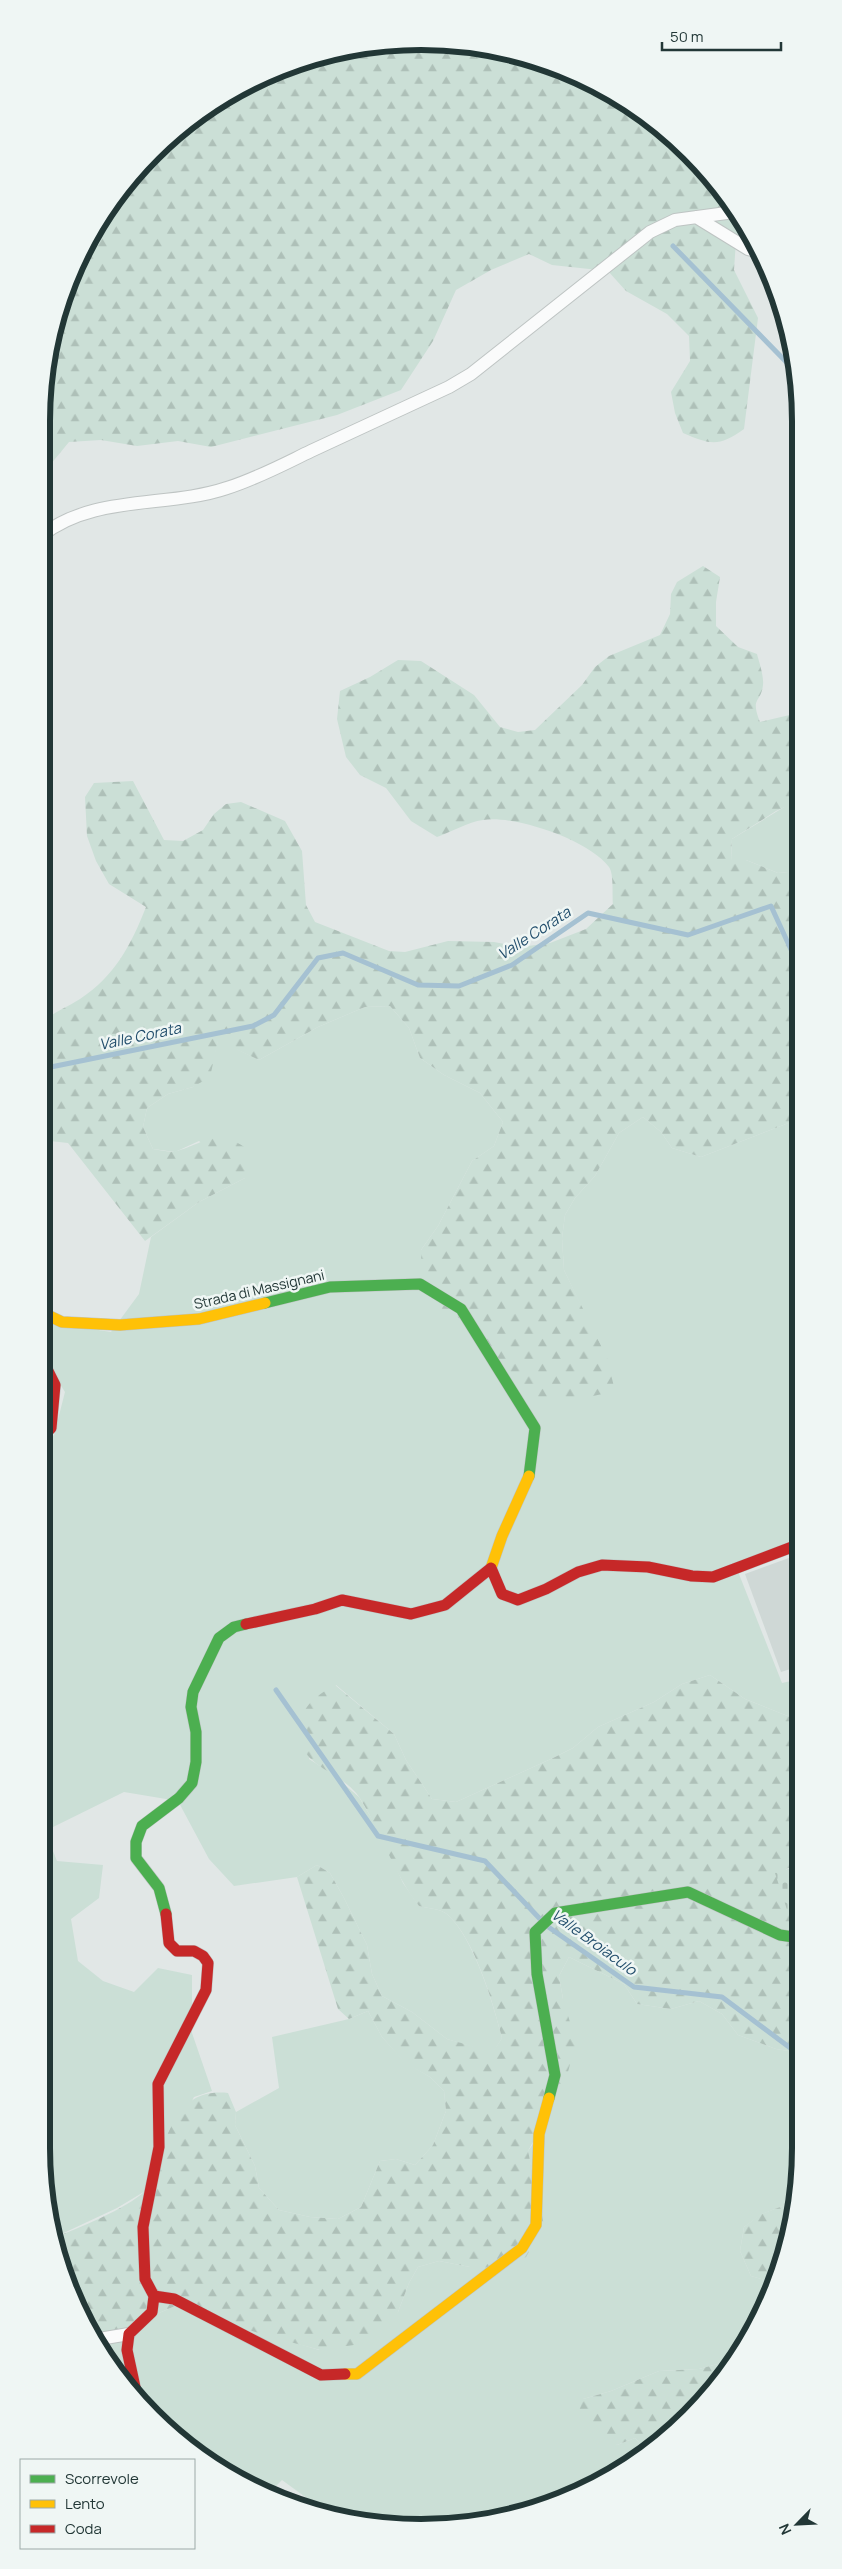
<svg xmlns="http://www.w3.org/2000/svg" width="842" height="2569" font-family="Manrope,sans-serif">
<style>
.built{fill:#cfd8d6}
.green{fill:#cbdfd6}
.forest{fill:url(#forest-firs)}
.cemetery{fill:url(#cemetery-stones)}
.lines{fill:none;stroke-linecap:round;stroke-linejoin:round}
.stream{stroke:#a5c1d2;stroke-width:5}
.street-casing{stroke:#bec4c3;stroke-width:14}
.fast-casing{stroke:#bec4c3;stroke-width:12}
.slow-casing{stroke:#bec4c3;stroke-width:12}
.jam-casing{stroke:#bec4c3;stroke-width:12}
.street{stroke:#fafbfb;stroke-width:12}
.fast{stroke:#4caf50;stroke-width:11}
.slow{stroke:#ffc107;stroke-width:11}
.jam{stroke:#c62828;stroke-width:11}
.labels{text-anchor:middle;dominant-baseline:central;stroke-width:5;stroke-linejoin:round;paint-order:stroke}
.street-label{font-size:14px;fill:#223736;stroke:#eff6f4}
.water-label{font-size:15px;font-style:italic;fill:#224e6c;stroke:#eff6f4}
.rim{fill:none;stroke:#223736;stroke-width:6}
</style>
<defs>
<pattern id="forest-firs" width="22" height="20" patternUnits="userSpaceOnUse" patternTransform="scale(1.25)"><rect width="22" height="20" fill="#cbdfd6"/><path d="M5 1l3.5 6h-7zM16 11l3.5 6h-7z" fill="#aec0b8"/></pattern>
<pattern id="cemetery-stones" width="16" height="16" patternUnits="userSpaceOnUse" patternTransform="scale(1.25)"><rect width="16" height="16" fill="#cbdfd6"/><path d="M2 7V4a2 2 0 0 1 4 0v3zM10 15v-3a2 2 0 0 1 4 0v3z" fill="#aec0b8"/></pattern>
</defs>
<rect width="100%" height="100%" fill="#e1e7e6"/>
<path class="built" d="M 800,1554 L 800,1666 L 781,1672 L 745,1574 Z"/>
<path class="green" d="M 794,801 L 798,801 L 798,871 L 778,873 L 746,860 L 731,861 L 732,839 Z
M 390,1006 L 409,1028 L 420,1058 L 444,1075 L 480,1093 L 503,1122 L 494,1146 L 472,1161 L 438,1226 L 421,1250 L 583,1310 L 564,1270 L 562,1238 L 565,1215 L 575,1198 L 595,1176 L 619,1133 L 643,1117 L 661,1132 L 672,1148 L 701,1157 L 799,1119 L 800,1525 L 792,1553 L 737,1569 L 782,1683 L 800,1679 L 800,1721 L 745,1699 L 710,1675 L 682,1684 L 654,1702 L 598,1727 L 573,1748 L 553,1758 L 456,1802 L 432,1799 L 406,1760 L 394,1734 L 336,1685 L 309,1759 L 331,1773 L 359,1797 L 382,1836 L 403,1883 L 419,1906 C 427,1908 442,1909 448,1915 C 474,1939 493,2003 502,2038 L 493,2053 L 447,2039 L 412,2012 L 382,1996 L 372,1974 L 367,1945 L 344,1898 L 330,1873 L 317,1865 L 297,1877 L 234,1886 L 209,1859 L 178,1801 L 124,1792 L 45,1831 L 57,1861 L 103,1865 L 99,1898 L 71,1919 L 78,1961 L 103,1981 L 134,1992 L 158,1968 L 192,1975 L 192,2033 L 212,2091 L 194,2097 L 147,2190 L 117,2208 L 53,2238 L 48,2222 L 41,2148 L 41,1447 L 54,1435 L 65,1392 C 46,1361 41,1357 41,1321 L 111,1332 L 139,1294 L 151,1237 L 199,1202 L 245,1178 L 199,1141 L 175,1152 L 153,1149 L 143,1127 L 147,1108 L 168,1094 L 193,1087 L 214,1056 L 218,1040 L 259,1060 L 318,1027 L 365,1007 Z
M 569,1957 L 624,1984 L 637,2004 L 671,2009 L 699,2001 L 722,2014 L 738,2035 L 776,2049 L 801,2053 L 801,2148 L 796,2201 L 762,2214 L 744,2227 L 740,2251 L 751,2276 L 775,2283 L 772,2293 L 737,2359 L 732,2364 L 725,2362 L 699,2369 L 659,2371 L 611,2391 L 583,2399 L 617,2445 L 635,2438 L 648,2452 L 589,2489 L 520,2515 L 446,2527 L 372,2525 L 323,2510 L 282,2480 L 269,2493 C 225,2480 166,2434 136,2399 C 123,2384 114,2364 104,2347 L 141,2321 L 175,2306 L 319,2350 L 398,2312 L 409,2283 L 418,2267 L 439,2261 L 470,2267 L 534,2182 L 528,2151 L 538,2137 L 563,1999 L 559,1976 Z
M 368,2011 L 382,2037 L 405,2062 L 430,2077 L 444,2091 L 446,2111 L 433,2145 L 415,2165 L 396,2159 L 380,2161 L 361,2207 L 338,2219 L 310,2217 L 279,2210 L 259,2188 L 255,2166 L 235,2125 L 236,2112 L 279,2088 L 272,2037 L 349,2019 Z"/>
<path class="forest" d="M 421,41 L 495,49 L 611,92 L 706,170 L 748,232 L 736,241 L 734,270 L 758,318 L 744,429 C 719,447 711,445 683,433 L 675,413 L 671,392 L 690,361 L 689,336 L 667,314 L 626,291 L 608,271 L 552,265 L 529,254 L 491,270 L 456,290 L 433,341 L 401,390 L 337,415 L 211,447 L 178,441 L 137,446 L 101,440 L 69,442 L 41,476 L 41,421 L 49,347 L 70,275 L 105,210 L 153,152 L 210,105 L 276,70 L 347,48 Z
M 703,566 L 720,577 L 716,602 L 716,626 L 738,647 L 757,654 C 759,662 764,676 763,685 C 761,703 750,697 760,722 L 798,713 L 798,801 L 776,811 L 732,839 L 731,860 L 746,860 L 778,873 L 798,871 L 799,1119 L 701,1157 L 672,1148 L 661,1132 L 643,1117 L 619,1133 L 595,1176 L 575,1198 L 565,1215 L 562,1238 L 564,1270 L 607,1358 L 615,1391 C 573,1402 544,1403 504,1389 L 463,1320 L 436,1306 L 422,1286 L 421,1250 L 438,1226 L 472,1161 L 494,1146 L 503,1122 L 480,1093 L 444,1075 L 420,1058 L 409,1028 L 390,1006 L 365,1007 L 318,1027 L 259,1060 L 218,1041 L 210,1077 L 193,1087 L 168,1094 L 147,1108 L 143,1127 L 153,1149 C 160,1150 170,1153 177,1151 C 211,1141 216,1126 250,1151 L 245,1178 L 199,1202 L 145,1241 L 68,1143 L 41,1140 L 41,1024 C 53,1012 66,1008 80,999 C 115,976 131,945 146,907 L 109,884 L 96,861 L 87,836 L 85,797 L 94,783 L 133,781 L 164,840 L 183,841 L 203,830 L 214,814 L 226,804 L 241,802 L 285,821 L 302,851 L 306,905 L 315,922 L 389,951 L 405,952 L 448,941 L 494,942 L 521,947 L 550,943 L 586,929 L 613,904 C 612,894 614,874 609,867 C 589,840 515,815 483,820 C 468,822 451,832 437,837 L 411,821 L 386,788 L 360,775 L 346,757 L 337,719 L 340,691 L 370,677 L 398,660 L 421,661 L 474,695 L 500,727 L 518,732 L 535,730 L 582,685 L 595,667 L 609,656 L 660,635 L 670,614 L 671,594 L 677,582 Z
M 710,1675 L 745,1699 L 800,1721 L 800,1863 L 786,1869 L 782,1890 L 800,1935 L 801,2053 L 776,2049 L 738,2035 L 722,2014 L 699,2001 L 671,2009 L 637,2004 L 624,1984 L 569,1957 L 559,1976 L 563,1999 L 576,2042 L 565,2083 L 528,2151 L 544,2225 L 526,2257 L 502,2268 L 470,2267 L 439,2261 L 418,2267 L 409,2283 L 398,2312 L 389,2325 L 367,2343 L 320,2350 L 268,2336 L 175,2306 L 141,2321 L 104,2347 L 70,2293 L 53,2238 C 79,2228 126,2209 145,2191 C 150,2186 152,2176 154,2170 C 170,2131 177,2088 228,2093 L 236,2112 L 235,2125 L 255,2166 L 259,2188 L 279,2210 L 310,2217 L 338,2219 L 361,2207 L 380,2161 L 396,2159 L 415,2165 L 433,2145 L 446,2111 L 444,2091 L 430,2077 L 405,2063 L 382,2037 L 368,2011 L 349,2019 L 338,2009 L 297,1877 L 317,1865 L 330,1873 L 344,1898 L 367,1945 L 372,1974 L 382,1996 L 412,2012 L 447,2039 L 493,2052 L 502,2038 C 493,2003 475,1940 448,1915 C 442,1909 427,1908 419,1906 C 394,1874 382,1834 361,1800 C 343,1769 294,1769 300,1725 C 302,1705 319,1694 335,1685 L 394,1734 L 406,1760 L 432,1799 L 456,1802 L 553,1758 L 573,1748 L 598,1727 L 654,1702 L 682,1684 Z
M 796,2201 L 793,2222 L 775,2283 L 751,2276 L 740,2251 L 744,2227 L 761,2214 Z
M 725,2362 L 732,2364 L 648,2452 L 635,2438 L 617,2445 L 602,2436 L 578,2414 L 583,2399 L 611,2391 L 659,2371 L 699,2369 Z"/>
<path class="cemetery" d="M 800,1865 L 800,1929 L 794,1931 L 775,1873 Z"/>
<g class="lines">
<path class="stream" d="M 673,246 L 797,373
M 41,1069 L 253,1026 L 274,1015 L 318,958 L 343,953 L 418,985 L 459,986 L 512,965 L 588,913 L 688,935 L 771,906 L 799,967
M 276,1690 L 378,1836 L 485,1861 L 541,1920
M 547,1926 L 634,1987 L 722,1997 L 801,2056"/>
<g class="street-casing">
<path id="street" d="M 696,217 L 748,249 L 762,253
M 41,536 C 93,494 168,508 227,488 C 256,479 284,464 311,451 C 357,430 403,408 449,387 L 471,374 L 650,232 L 675,220 L 734,212
M 99,2339 L 129,2334"/>
</g>
<g class="fast-casing">
<path id="fast" d="M 265,1303 L 330,1287 L 420,1284 L 461,1309 L 535,1428 L 529,1476
M 166,1914 L 159,1888 L 136,1858 L 136,1842 L 142,1826 L 179,1798 L 192,1783 L 196,1762 L 196,1732 L 191,1707 L 193,1692 L 219,1638 L 234,1627 L 246,1624
M 549,2098 L 555,2075 L 537,1974 L 535,1932 L 555,1913 L 688,1892 L 780,1935 L 800,1938"/>
</g>
<g class="slow-casing">
<path id="slow" d="M 41,1312 L 62,1322 L 120,1325 L 199,1319 L 265,1303
M 491,1568 L 502,1536 L 529,1476
M 345,2374 L 357,2374 L 522,2248 L 536,2225 L 539,2134 L 549,2098"/>
</g>
<g class="jam-casing">
<path id="jam" d="M 41,1357 L 55,1385 L 51,1428 L 41,1438
M 491,1568 L 502,1594 L 518,1600 L 546,1589 L 578,1572 L 602,1565 L 648,1567 L 692,1576 L 713,1577 L 800,1544
M 246,1624 L 315,1609 L 342,1600 L 411,1614 L 445,1605 L 491,1568
M 154,2296 L 174,2299 L 321,2375 L 345,2374
M 154,2296 L 145,2279 L 143,2227 L 159,2147 L 158,2084 L 206,1990 L 208,1963 L 203,1956 L 194,1951 L 177,1951 L 169,1943 L 166,1914
M 138,2401 L 127,2350 L 129,2334 L 152,2312 L 154,2296"/>
</g>
<use href="#street" class="street"/>
<use href="#fast" class="fast"/>
<use href="#slow" class="slow"/>
<use href="#jam" class="jam"/>
</g>
<g class="labels">
<g class="street-label">
<text transform="translate(259 1289) rotate(-13)">Strada di Massignani</text>
</g>
<g class="water-label">
<text transform="translate(534 933) rotate(-33)">Valle Corata</text>
<text transform="translate(140 1036) rotate(-12)">Valle Corata</text>
<text transform="translate(594 1942) rotate(36)">Valle Broiaculo</text>
</g>
</g>
<path d="M0 0H842V2569H0ZM421 50H421A371 371 0 0 1 792 421V2148A371 371 0 0 1 421 2519H421A371 371 0 0 1 50 2148V421A371 371 0 0 1 421 50Z" fill="#eff6f4" fill-rule="evenodd"/>
<path class="rim" d="M421 50H421A371 371 0 0 1 792 421V2148A371 371 0 0 1 421 2519H421A371 371 0 0 1 50 2148V421A371 371 0 0 1 421 50Z"/>
<rect x="20" y="2459" width="175" height="90" fill="#eff6f4" stroke="#9daaa8"/>
<rect x="30" y="2475" width="25" height="8" fill="#4caf50" stroke="#9daaa8"/>
<text x="65" y="2484" font-size="15" fill="#223736">Scorrevole</text>
<rect x="30" y="2500" width="25" height="8" fill="#ffc107" stroke="#9daaa8"/>
<text x="65" y="2509" font-size="15" fill="#223736">Lento</text>
<rect x="30" y="2525" width="25" height="8" fill="#c62828" stroke="#9daaa8"/>
<text x="65" y="2534" font-size="15" fill="#223736">Coda</text>
<g transform="translate(797 2524) rotate(246)" stroke="#eff6f4" stroke-width="4" paint-order="stroke">
<path d="M0-4L9 19L0 12L-9 19Z" fill="#223736"/>
<text y="-8" font-size="14" font-weight="bold" text-anchor="middle" fill="#223736">N</text>
</g>
<path d="M662 42v8h119v-8" fill="none" stroke="#223736" stroke-width="2.5"/>
<text x="670" y="42" font-size="15" fill="#223736" stroke="#eff6f4" stroke-width="4" paint-order="stroke">50 m</text>
</svg>
